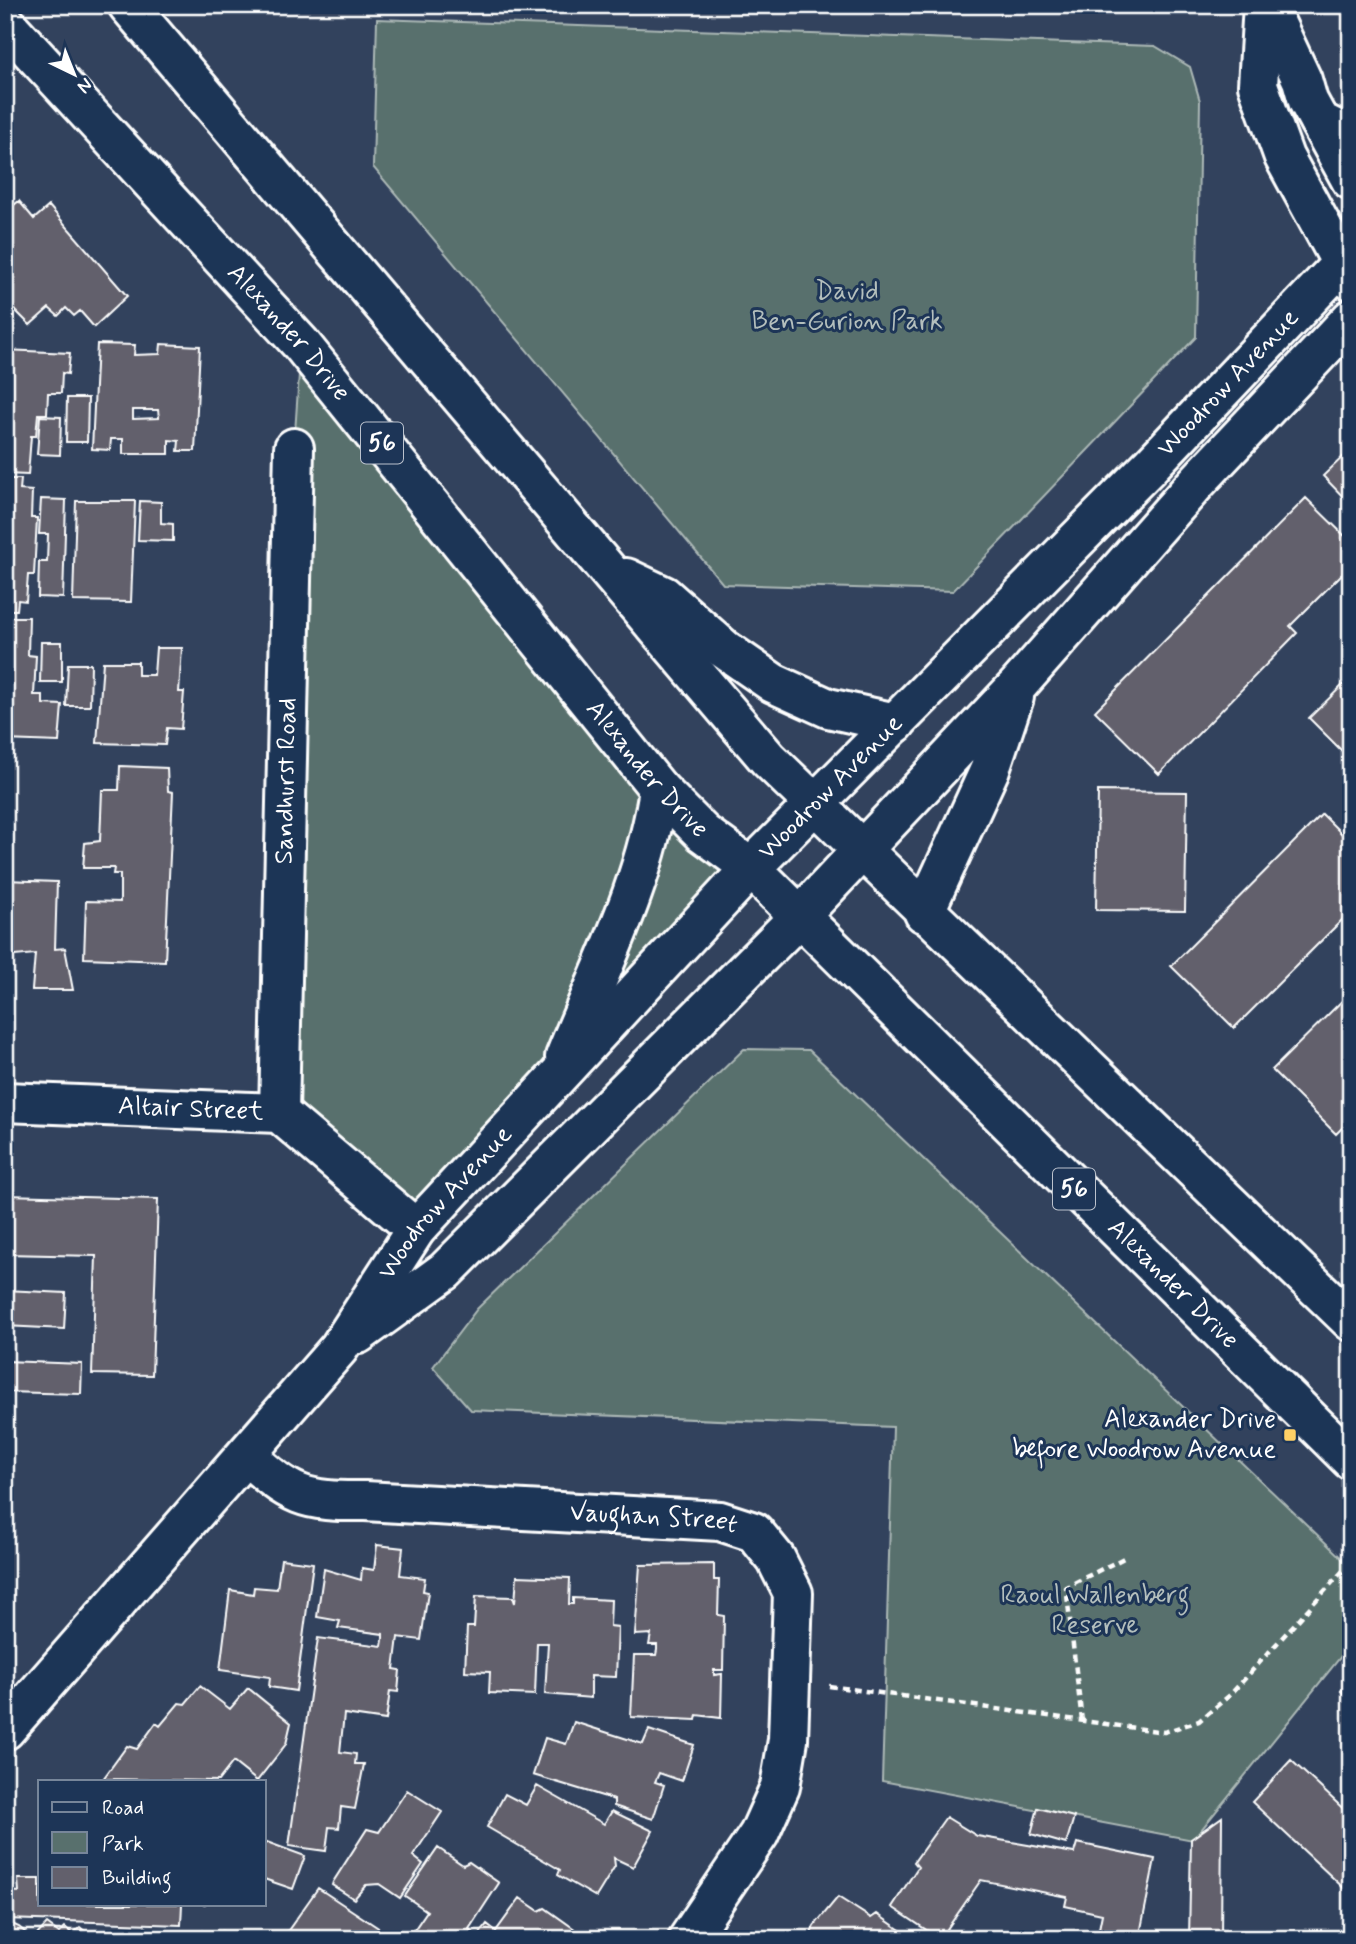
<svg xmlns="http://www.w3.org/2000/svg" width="1356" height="1944" font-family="Mynerve,sans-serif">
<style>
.green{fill:#58706d;stroke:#acb8b6;stroke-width:2}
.building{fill:#62606c;stroke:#fff;stroke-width:2;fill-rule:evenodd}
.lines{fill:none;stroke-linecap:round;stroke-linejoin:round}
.street-casing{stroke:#fff;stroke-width:44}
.primary-casing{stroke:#fff;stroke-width:44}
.path{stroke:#fff;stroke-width:4.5;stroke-dasharray:7 5;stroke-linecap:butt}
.street{stroke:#1d3557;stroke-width:38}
.primary{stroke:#1d3557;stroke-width:38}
.poi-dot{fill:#ffd166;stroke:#1d3557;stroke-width:2.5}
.labels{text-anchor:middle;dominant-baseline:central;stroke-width:6;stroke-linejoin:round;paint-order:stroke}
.shield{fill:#1d3557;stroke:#bbc2cd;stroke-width:2}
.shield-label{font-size:24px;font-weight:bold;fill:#fff}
.park-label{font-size:26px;fill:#b4bfbd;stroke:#1d3557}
.street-label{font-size:26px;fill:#fff;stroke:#1d3557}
.poi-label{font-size:26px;fill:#fff;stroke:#1d3557;text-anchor:end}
</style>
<rect width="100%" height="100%" fill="#32425d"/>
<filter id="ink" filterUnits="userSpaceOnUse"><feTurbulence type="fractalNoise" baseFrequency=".0143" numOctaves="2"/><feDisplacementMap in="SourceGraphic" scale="14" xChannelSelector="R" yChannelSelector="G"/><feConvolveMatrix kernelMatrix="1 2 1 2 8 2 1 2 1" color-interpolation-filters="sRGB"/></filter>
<g filter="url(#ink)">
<path class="green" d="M 377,19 L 1155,46 L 1190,67 L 1200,101 L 1196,337 L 953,591 L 723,584 L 373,167 Z
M 301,344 L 751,868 L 416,1229 L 279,1113 L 294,448 Z
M 744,1049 L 809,1050 L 1351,1567 L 1351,1644 L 1193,1840 L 882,1781 L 893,1427 L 471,1410 L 433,1367 L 477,1309 Z"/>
<path class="building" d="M 19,201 L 34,219 L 49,206 L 127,296 L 94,327 L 80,311 L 74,316 L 66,308 L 58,316 L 49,308 L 30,325 L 5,300 L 5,212 Z
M 97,344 L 135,345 L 134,355 L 160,354 L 161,344 L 200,346 L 195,451 L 178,451 L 179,441 L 169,440 L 169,454 L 123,454 L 123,439 L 111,439 L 110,450 L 92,449 ZM 133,410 L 158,410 L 159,418 L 133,419 Z
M 5,350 L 70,353 L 68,374 L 62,373 L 61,393 L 48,393 L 47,414 L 38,414 L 36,436 L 31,436 L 28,475 L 5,474 Z
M 67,398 L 88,398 L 87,442 L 66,442 Z
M 40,416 L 61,417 L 60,455 L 37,454 Z
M 1351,449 L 1351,505 L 1323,476 Z
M 5,479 L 21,479 L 20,490 L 32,491 L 31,518 L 37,518 L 34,575 L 28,575 L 26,601 L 18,600 L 17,610 L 5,610 Z
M 1306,498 L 1351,542 L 1351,565 L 1290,626 L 1297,633 L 1159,774 L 1095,711 Z
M 41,499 L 66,500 L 63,598 L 38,597 L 39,562 L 47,562 L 48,534 L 39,534 Z
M 76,501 L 135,501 L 131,602 L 73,601 Z
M 140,501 L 161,502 L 161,523 L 173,524 L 173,541 L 138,540 Z
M 5,617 L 29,617 L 28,655 L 36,656 L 34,695 L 43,695 L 43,704 L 62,705 L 59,742 L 5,740 Z
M 41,642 L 62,642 L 62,682 L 40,682 Z
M 156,648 L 182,648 L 179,692 L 184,692 L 181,729 L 167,728 L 165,745 L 97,743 L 103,662 L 138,662 L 138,675 L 154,675 Z
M 68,664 L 91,664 L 90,706 L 66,706 Z
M 1351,677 L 1351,760 L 1309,718 Z
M 120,766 L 167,768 L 168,791 L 173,792 L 165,961 L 84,958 L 86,901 L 120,902 L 120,874 L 113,874 L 114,868 L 83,868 L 85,843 L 100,841 L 102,790 L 119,790 Z
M 1098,791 L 1187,792 L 1185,911 L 1096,910 Z
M 1322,814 L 1351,843 L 1351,911 L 1234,1028 L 1171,966 Z
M 5,880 L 57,882 L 55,949 L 65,948 L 73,990 L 32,990 L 35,954 L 5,957 Z
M 1351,992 L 1351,1119 L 1336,1134 L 1272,1070 Z
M 5,1195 L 158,1199 L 152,1375 L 92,1374 L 96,1256 L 5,1254 Z
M 5,1290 L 66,1293 L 64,1329 L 5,1326 Z
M 5,1361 L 82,1364 L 81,1394 L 5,1392 Z
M 377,1545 L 403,1548 L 400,1575 L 425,1578 L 423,1591 L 428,1592 L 421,1640 L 398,1637 L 394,1669 L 400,1670 L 398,1692 L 390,1691 L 386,1720 L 344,1714 L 340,1752 L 356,1754 L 355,1764 L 364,1764 L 355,1809 L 341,1807 L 339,1828 L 329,1827 L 326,1851 L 289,1846 L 318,1638 L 382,1646 L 383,1640 L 383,1634 L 338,1628 L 340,1621 L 317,1617 L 324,1569 L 361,1580 L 362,1568 L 374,1570 Z
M 281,1559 L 313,1563 L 296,1691 L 269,1687 L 270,1677 L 220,1670 L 230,1590 L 253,1594 L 254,1587 L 277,1589 Z
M 714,1564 L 714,1580 L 719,1580 L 718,1615 L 724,1616 L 723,1670 L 714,1670 L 714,1675 L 722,1674 L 721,1718 L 697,1715 L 696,1720 L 631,1717 L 634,1655 L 656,1655 L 657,1650 L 657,1645 L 649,1645 L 651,1634 L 635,1635 L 640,1565 Z
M 517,1576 L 570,1578 L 569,1604 L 573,1604 L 573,1598 L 611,1600 L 610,1626 L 618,1627 L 616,1677 L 591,1676 L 591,1698 L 545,1694 L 548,1643 L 537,1643 L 535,1695 L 489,1693 L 490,1672 L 465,1671 L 467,1627 L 474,1627 L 476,1596 L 513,1597 L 515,1603 Z
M 1351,1682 L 1351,1700 L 1341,1691 Z
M 200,1686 L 230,1709 L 248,1688 L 291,1723 L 286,1744 L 257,1781 L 233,1762 L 218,1781 L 103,1779 L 127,1746 L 137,1749 L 156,1723 L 160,1726 L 179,1703 L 185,1704 Z
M 574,1722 L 643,1744 L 649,1730 L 694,1745 L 682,1781 L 659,1773 L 655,1782 L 664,1785 L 653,1819 L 614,1806 L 614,1800 L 609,1798 L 533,1775 L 545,1738 L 566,1744 Z
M 1291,1760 L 1351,1816 L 1351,1889 L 1348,1892 L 1252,1802 Z
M 537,1786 L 604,1824 L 612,1811 L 653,1831 L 633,1867 L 614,1858 L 615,1866 L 596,1897 L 558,1875 L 560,1870 L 557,1868 L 487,1827 L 505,1794 L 526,1805 Z
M 407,1790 L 442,1812 L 413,1856 L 423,1864 L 400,1898 L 379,1884 L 366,1885 L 354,1899 L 332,1885 L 333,1882 L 367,1829 L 379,1832 Z
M 1038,1808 L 1074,1817 L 1066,1844 L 1031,1834 Z
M 946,1817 L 977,1836 L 1074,1853 L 1077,1843 L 1155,1859 L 1139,1939 L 1098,1934 L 1102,1914 L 1065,1906 L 1067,1897 L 981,1880 L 940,1939 L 892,1907 L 918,1867 L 914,1862 Z
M 1222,1817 L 1221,1939 L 1189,1939 L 1191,1839 Z
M 264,1841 L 305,1856 L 293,1889 L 264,1879 Z
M 438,1848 L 463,1865 L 469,1862 L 499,1883 L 469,1929 L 478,1936 L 487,1924 L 496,1931 L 520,1898 L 539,1911 L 545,1908 L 583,1935 L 580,1939 L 415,1939 L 410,1936 L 427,1911 L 405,1896 Z
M 18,1879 L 40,1879 L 40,1904 L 206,1904 L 182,1904 L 181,1925 L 7,1919 L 9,1891 L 19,1892 Z
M 318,1888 L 383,1931 L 378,1939 L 282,1939 Z
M 838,1897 L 871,1918 L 877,1914 L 913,1939 L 809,1939 L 814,1926 Z
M 12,1924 L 19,1927 L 33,1939 L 5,1939 L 5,1933 Z
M 47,1924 L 59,1933 L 65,1927 L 73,1934 L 80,1927 L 94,1939 L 33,1939 Z
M 145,1927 L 160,1939 L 137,1939 Z
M 203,1931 L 213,1939 L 198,1939 Z
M 222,1931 L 234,1939 L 239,1933 L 248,1939 L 216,1939 Z"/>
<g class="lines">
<g class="street-casing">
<g id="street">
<path d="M 1263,5 L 1258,85 L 1284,157 L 1351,280"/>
<path d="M 1267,5 L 1302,80 L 1308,101 L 1351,180"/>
<path id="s1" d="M 5,1102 L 279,1113 L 416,1229"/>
<path id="s2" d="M 279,1113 L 294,448"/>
<path id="s3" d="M 246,1455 C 291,1496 303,1502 365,1501 L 720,1521 L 754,1532 L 776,1559 L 793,1593 L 788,1740 L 780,1787 L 759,1834 L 688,1939"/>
</g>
</g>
<g class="primary-casing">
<g id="primary">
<path d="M 128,5 L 768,759 L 1351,1321"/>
<path id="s4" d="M 5,23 L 301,344 L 659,789 L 703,833 L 751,868 L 1351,1460"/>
<path d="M 1319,121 L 1351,137"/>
<path d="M 626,578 L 664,596 L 724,649 L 773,683 L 828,708 L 896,723"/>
<path d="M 924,913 L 990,769 L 1014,697"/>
<path d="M 565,1057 C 600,970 646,882 659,789"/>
<path d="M 358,1334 L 445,1271 L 798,918 L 1018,685 L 1198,481 L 1351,319"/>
<path id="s5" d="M 5,1730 L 339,1348 L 416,1229 L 751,868 L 1150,466 L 1351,254"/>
</g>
</g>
<path class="path" d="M 829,1686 L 1164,1732 L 1199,1721 L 1230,1695 L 1351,1562
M 1082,1721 L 1066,1587 L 1124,1558"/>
<use href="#street" class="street"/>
<use href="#primary" class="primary"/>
</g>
</g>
<rect class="poi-dot" x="1283" y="1428" width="14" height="14" rx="3.5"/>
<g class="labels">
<g class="shield">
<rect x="361" y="422.5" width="42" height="41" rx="5"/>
<rect x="1053" y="1168.5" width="42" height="41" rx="5"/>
</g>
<g class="shield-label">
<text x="382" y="443">56</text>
<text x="1074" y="1189">56</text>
</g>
<g class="park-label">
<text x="847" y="292">David<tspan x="847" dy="30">Ben-Gurion Park</tspan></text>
<text x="1095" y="1596">Raoul Wallenberg<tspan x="1095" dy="30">Reserve</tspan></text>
</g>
<g class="street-label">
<text stroke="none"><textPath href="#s4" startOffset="420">Alexander Drive</textPath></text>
<text stroke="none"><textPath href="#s5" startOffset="1822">Woodrow Avenue</textPath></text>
<text stroke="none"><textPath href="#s4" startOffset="985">Alexander Drive</textPath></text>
<text stroke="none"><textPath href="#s2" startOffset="332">Sandhurst Road</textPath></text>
<text stroke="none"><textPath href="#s5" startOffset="1255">Woodrow Avenue</textPath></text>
<text stroke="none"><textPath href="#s1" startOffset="186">Altair Street</textPath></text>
<text stroke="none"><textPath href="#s5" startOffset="688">Woodrow Avenue</textPath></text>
<text stroke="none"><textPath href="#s4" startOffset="1722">Alexander Drive</textPath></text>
<text stroke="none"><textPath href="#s3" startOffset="422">Vaughan Street</textPath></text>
</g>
<g class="poi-label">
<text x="1276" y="1420">Alexander Drive<tspan x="1276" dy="30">before Woodrow Avenue</tspan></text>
</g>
</g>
<rect width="1356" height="1944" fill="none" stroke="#1d3557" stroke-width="28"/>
<rect x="14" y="14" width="1328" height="1916" fill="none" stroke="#fff" stroke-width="2.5" filter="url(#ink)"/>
<rect x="38" y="1780" width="228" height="126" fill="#1d3557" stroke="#77869a" stroke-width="2"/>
<rect x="52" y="1802" width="35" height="10" fill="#1d3557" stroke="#77869a" stroke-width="2"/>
<text x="102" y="1814" font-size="21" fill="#ffffff">Road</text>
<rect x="52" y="1832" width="35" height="21" fill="#58706d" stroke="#77869a" stroke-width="2"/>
<text x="102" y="1850" font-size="21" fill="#ffffff">Park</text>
<rect x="52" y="1867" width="35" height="21" fill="#62606c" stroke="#77869a" stroke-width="2"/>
<text x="102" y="1884" font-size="21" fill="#ffffff">Building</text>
<g transform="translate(74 74) rotate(137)" stroke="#1d3557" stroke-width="5" paint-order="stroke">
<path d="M0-5L12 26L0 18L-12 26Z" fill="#ffffff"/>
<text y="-10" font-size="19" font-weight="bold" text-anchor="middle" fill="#ffffff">N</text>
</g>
</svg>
